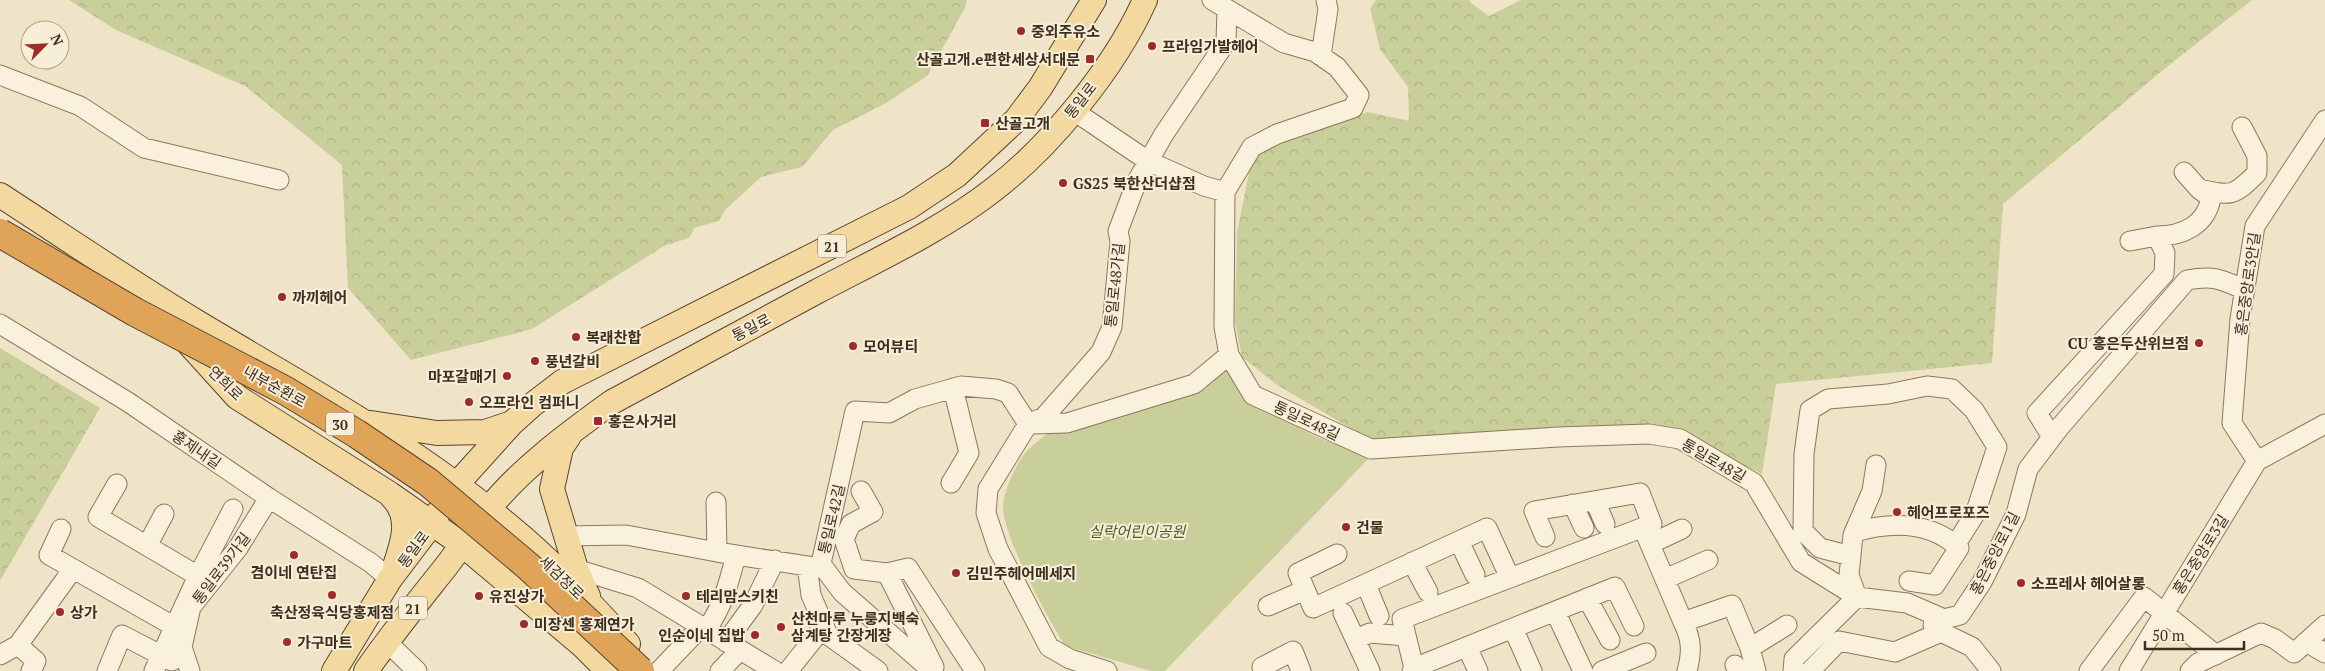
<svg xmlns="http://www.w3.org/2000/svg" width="2325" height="671" font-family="'PT Serif','Noto Sans KR',serif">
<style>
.forest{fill:url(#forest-crowns)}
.green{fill:#c9cf9b}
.pier{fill:#f0e4c8}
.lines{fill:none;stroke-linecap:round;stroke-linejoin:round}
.minor-casing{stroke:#8d765c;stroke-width:21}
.major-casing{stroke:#5b4430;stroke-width:26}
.minor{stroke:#faf1dc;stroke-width:19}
.major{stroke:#f3d9a0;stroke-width:24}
.highway-bridge-casing{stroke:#5b4430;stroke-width:30;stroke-linecap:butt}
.highway-bridge{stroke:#e0a458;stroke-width:28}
.poi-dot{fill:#9e2a2b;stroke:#f7eed8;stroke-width:2}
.labels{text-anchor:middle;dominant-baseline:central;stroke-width:4;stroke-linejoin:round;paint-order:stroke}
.shield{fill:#f7eed8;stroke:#756857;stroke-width:1}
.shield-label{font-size:14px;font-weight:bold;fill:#3d2e20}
.poi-label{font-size:15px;font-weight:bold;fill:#3d2e20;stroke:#f7eed8;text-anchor:start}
.street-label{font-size:15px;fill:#3d2e20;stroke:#f7eed8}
.park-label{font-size:15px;font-style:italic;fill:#4d5a26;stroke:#f7eed8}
</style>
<defs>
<pattern id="forest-crowns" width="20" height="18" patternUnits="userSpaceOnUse" patternTransform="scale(1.25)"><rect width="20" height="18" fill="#c9cf9b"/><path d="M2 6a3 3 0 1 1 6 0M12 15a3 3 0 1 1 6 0" fill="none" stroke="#aeb285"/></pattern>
</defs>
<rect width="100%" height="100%" fill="#f0e4c8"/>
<path class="forest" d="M 69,0 L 967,0 L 965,8 L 927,76 L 886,103 L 833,130 L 802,167 L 761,177 L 725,210 L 719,221 L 694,228 L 689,238 L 664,246 L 532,329 L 411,360 L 348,288 L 342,165 L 245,86 L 116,30 Z
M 1376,0 L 1469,0 L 1471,3 L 1489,16 L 1521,0 L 2252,0 L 2168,66 L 2003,204 L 1992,363 L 1776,384 L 1762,474 L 1668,428 L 1374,442 L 1277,385 L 1242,357 L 1235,322 L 1237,233 L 1253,152 L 1368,112 L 1409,121 L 1408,87 L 1380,49 L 1370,8 Z
M 0,348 L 100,408 L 0,581 Z"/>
<path class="green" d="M 1223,363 L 1246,395 L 1282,419 L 1319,438 L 1371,456 L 1165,671 L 1151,671 L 1065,646 C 1049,620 1000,532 1003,504 C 1004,490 1018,459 1029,449 C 1035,443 1042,438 1049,432 Z"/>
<path class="pier" d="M 0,233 L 111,293 L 97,314 L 94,315 L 0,263 Z"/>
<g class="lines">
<g class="minor-casing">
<path id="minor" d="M 1212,0 L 1284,43 L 1315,52 L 1337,67 L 1359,95 L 1353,108 L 1277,134 L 1252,147 L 1225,192 L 1224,327 L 1229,355 L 1253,395 L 1371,449 L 1558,437 L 1649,434 L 1680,439 L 1754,483 L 1801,562 L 1857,597
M 1321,56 L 1328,9 L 1326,0
M 0,75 L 80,106 L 144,148 L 279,180
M 1077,113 L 1148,161 L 1204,186 L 1225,192
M 2184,172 L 2199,189
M 2130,241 L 2157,236
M 0,324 L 128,402 L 269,498 L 371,563 L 390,579
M 1032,424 L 1067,423 L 1194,384 L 1229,355
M 2052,437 L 2037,413 L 2164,274 L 2165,253 L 2157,236 C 2183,236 2206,225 2211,198 L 2199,189 C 2231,196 2233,197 2257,173 L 2257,156 L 2242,127
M 2257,461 L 2232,423 L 2240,319 L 2255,226 L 2325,120
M 951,483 L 969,453 L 953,388
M 117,484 L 98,517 L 198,576
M 861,491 L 873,512 L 851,524 L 844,539 L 854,569 L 887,573 L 908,568 L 975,671
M 1595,501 L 1605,524
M 716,502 L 717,552
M 1573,504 L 1584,528
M 1643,528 L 1683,622 L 1732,605 L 1750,648
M 61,529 L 49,555 L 175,627
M 1855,532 C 1890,522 1930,521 1959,548 L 1935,585 L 1909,581
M 566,536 L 626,535 L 717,552 L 820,568 L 855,411 L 889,413 L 915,399 L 961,386 L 996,389 L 1008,393 L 1028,424
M 1459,541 L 1475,575
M 1650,544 L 1682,529
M 147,546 L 164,514
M 1337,554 L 1298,573 L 1313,608 L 1487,528 L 1510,578
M 1851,556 L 1820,548 L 1803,531 L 1804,454 L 1810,410 L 1828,399 L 1888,394 L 1927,386 L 1952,389 L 1974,410 L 1997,447 L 1975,514 L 1956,544
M 1412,562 L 1428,592
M 821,564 L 842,592 L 931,670
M 807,566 L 811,595 L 828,635 L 878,671
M 576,569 L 638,588 L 775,671
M 887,573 L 934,667 L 932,668
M 1665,579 L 1708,560
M 1366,584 L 1379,616
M 1857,597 L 1849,575 L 1853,535 L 1872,491 L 1876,465
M 1587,598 L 1610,640
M 1268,606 L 1305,590
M 1555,611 L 1583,671
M 1343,613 L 1370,671
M 1683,622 C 1692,640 1692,652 1687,671
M 1933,625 L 1941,632 L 1972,647 L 1991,671
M 1513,628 L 1532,671
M 706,630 C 723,607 729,582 736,555
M 1356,639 L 1370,633 L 1406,636
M 386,641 L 417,671
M 726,642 L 753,605 L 775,560
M 2306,642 L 2325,653
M 1467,647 L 1478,671
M 0,655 L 18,645
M 1735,665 L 1738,671
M 1414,668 L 1615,587 L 1634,626
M 31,671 L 36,661 L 18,645 L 73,569
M 107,671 L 122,635 L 172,661
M 154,671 L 198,576 L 233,509
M 190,671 L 182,647 L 191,607 L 238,548 L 269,498
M 659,671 L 701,627
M 720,671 L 740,650
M 788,671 L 824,626
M 1107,671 L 1070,659 L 1049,647 L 998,549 L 986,513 L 988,489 L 1028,424 L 1044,417 L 1101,352 L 1112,327 L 1120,241 L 1118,231 L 1137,181 L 1164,134 L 1226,42 L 1227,9
M 1264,671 L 1262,667 L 1293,651 L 1301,671
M 1412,671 L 1414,668 L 1402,619 L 1652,524 L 1640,493 L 1534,511 L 1545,537
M 1602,671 L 1646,653
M 1756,671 L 1750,648 L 1787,625
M 1793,671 L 1794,659 L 1857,597 L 1907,603 L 1944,619 L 1960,615 L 1982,582 L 2016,514 L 2028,469 L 2059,428 L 2187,280 C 2213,275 2221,279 2245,290
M 1810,671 L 1839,641 L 1895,652 L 1941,632
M 2089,671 L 2144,597 L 2216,655
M 2129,671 L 2257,461 L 2325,424
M 2190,671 L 2198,663 L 2261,633 L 2275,639 L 2294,653 L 2325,625"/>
</g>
<g class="major-casing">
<path id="major" d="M 0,195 C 66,238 132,283 200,324 C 305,387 415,446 509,526 C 552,561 590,603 628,644
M 189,344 L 237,397 L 390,494 L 463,545 L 582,645 L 608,671
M 371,423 L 437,433 L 485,432 L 512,423
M 569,436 L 561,448 L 552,489 L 576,569 L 588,596
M 392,497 C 412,517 403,542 395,566
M 334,671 L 390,579 L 428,529 L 456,485 L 512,423 L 532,405 L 562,382 L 909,207 L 957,175 L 1016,120 L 1040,88 L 1094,0
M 366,671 C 390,636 417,603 444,569 C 459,550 472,530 487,511 C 520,469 569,433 612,402 C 680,365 748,329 816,292 C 873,262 942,230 993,190 C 1051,146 1115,67 1145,0"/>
</g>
<use href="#minor" class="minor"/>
<use href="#major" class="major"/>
<g class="highway-bridge-casing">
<path id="highway-bridge" d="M 0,233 L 135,312 L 286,391 L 357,434 L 428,482 L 529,567 L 640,671"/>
</g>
<use href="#highway-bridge" class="highway-bridge"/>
</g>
<g class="poi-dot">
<circle cx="1021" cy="31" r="5"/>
<circle cx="1152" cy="46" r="5"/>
<rect x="1085" y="54" width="10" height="10" rx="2.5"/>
<rect x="980" y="118" width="10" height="10" rx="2.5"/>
<circle cx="1063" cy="183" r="5"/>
<circle cx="282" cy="297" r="5"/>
<circle cx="576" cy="337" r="5"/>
<circle cx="2199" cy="343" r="5"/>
<circle cx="853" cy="346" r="5"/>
<circle cx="535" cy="361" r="5"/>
<circle cx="507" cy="376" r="5"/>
<circle cx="469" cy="402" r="5"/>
<rect x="593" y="416" width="10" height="10" rx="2.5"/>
<circle cx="1897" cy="512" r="5"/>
<circle cx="1346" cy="527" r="5"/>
<circle cx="294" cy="555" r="5"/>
<circle cx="956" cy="573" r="5"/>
<circle cx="2021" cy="583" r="5"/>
<circle cx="332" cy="595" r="5"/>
<circle cx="479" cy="596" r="5"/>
<circle cx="686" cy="596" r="5"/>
<circle cx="60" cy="612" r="5"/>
<circle cx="524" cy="624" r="5"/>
<circle cx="781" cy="627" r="5"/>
<circle cx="755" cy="635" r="5"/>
<circle cx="287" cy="642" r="5"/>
</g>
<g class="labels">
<g class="shield">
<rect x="818" y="234.5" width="28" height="23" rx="4"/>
<rect x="326" y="412.5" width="28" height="23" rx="4"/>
<rect x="399" y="596.5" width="28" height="23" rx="4"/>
</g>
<g class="shield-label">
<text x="832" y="246">21</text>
<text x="340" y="424">30</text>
<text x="413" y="608">21</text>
</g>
<g class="poi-label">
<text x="1031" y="31">중외주유소</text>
<text x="1162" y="46">프라임가발헤어</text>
<text x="1080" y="59" text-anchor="end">산골고개.e편한세상서대문</text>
<text x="995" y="123">산골고개</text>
<text x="1073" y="183">GS25 북한산더샵점</text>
<text x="292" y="297">까끼헤어</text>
<text x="586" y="337">복래찬합</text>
<text x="2189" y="343" text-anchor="end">CU 홍은두산위브점</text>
<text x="863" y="346">모어뷰티</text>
<text x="545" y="361">풍년갈비</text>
<text x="497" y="376" text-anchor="end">마포갈매기</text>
<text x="479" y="402">오프라인 컴퍼니</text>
<text x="608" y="421">홍은사거리</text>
<text x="1907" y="512">헤어프로포즈</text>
<text x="1356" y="527">건물</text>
<text x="294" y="572" text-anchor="middle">겸이네 연탄집</text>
<text x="966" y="573">김민주헤어메세지</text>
<text x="2031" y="583">소프레사 헤어살롱</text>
<text x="489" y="596">유진상가</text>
<text x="696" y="596">테리맘스키친</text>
<text x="70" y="612">상가</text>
<text x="332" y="612" text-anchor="middle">축산정육식당홍제점</text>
<text x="791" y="618">산천마루 누룽지백숙<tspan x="791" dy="17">삼계탕 간장게장</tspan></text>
<text x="534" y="624">미장센 홍제연가</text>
<text x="745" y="635" text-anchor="end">인순이네 집밥</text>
<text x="297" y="642">가구마트</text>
</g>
<g class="street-label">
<text transform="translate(1080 100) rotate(-52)">통일로</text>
<text transform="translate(2247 284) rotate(-82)">홍은중앙로3안길</text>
<text transform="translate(1114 285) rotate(-84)">통일로48가길</text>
<text transform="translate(751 327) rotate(-28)">통일로</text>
<text transform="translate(226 383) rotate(45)">연희로</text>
<text transform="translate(275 386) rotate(29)">내부순환로</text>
<text transform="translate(1307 420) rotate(25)">통일로48길</text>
<text transform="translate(197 449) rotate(34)">홍제내길</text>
<text transform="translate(1714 460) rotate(30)">통일로48길</text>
<text transform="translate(831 519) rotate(-77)">통일로42길</text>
<text transform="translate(413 549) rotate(-54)">통일로</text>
<text transform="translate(1994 553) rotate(-63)">홍은중앙로1길</text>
<text transform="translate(2200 554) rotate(-58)">홍은중앙로3길</text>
<text transform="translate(221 568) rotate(-53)">통일로39가길</text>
<text transform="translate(562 577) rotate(44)">세검정로</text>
</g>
<g class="park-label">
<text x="1137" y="531">실락어린이공원</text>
</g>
</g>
<g transform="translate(45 45) rotate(66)"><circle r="24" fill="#f7eed8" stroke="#ada18e"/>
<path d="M0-4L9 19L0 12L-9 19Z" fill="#9e2a2b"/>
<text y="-8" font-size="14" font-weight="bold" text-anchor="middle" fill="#3d2e20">N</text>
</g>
<path d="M2145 641v8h99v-8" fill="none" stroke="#3d2e20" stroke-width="2.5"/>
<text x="2152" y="641" font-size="15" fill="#3d2e20" stroke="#f7eed8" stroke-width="4" paint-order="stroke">50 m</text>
</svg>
